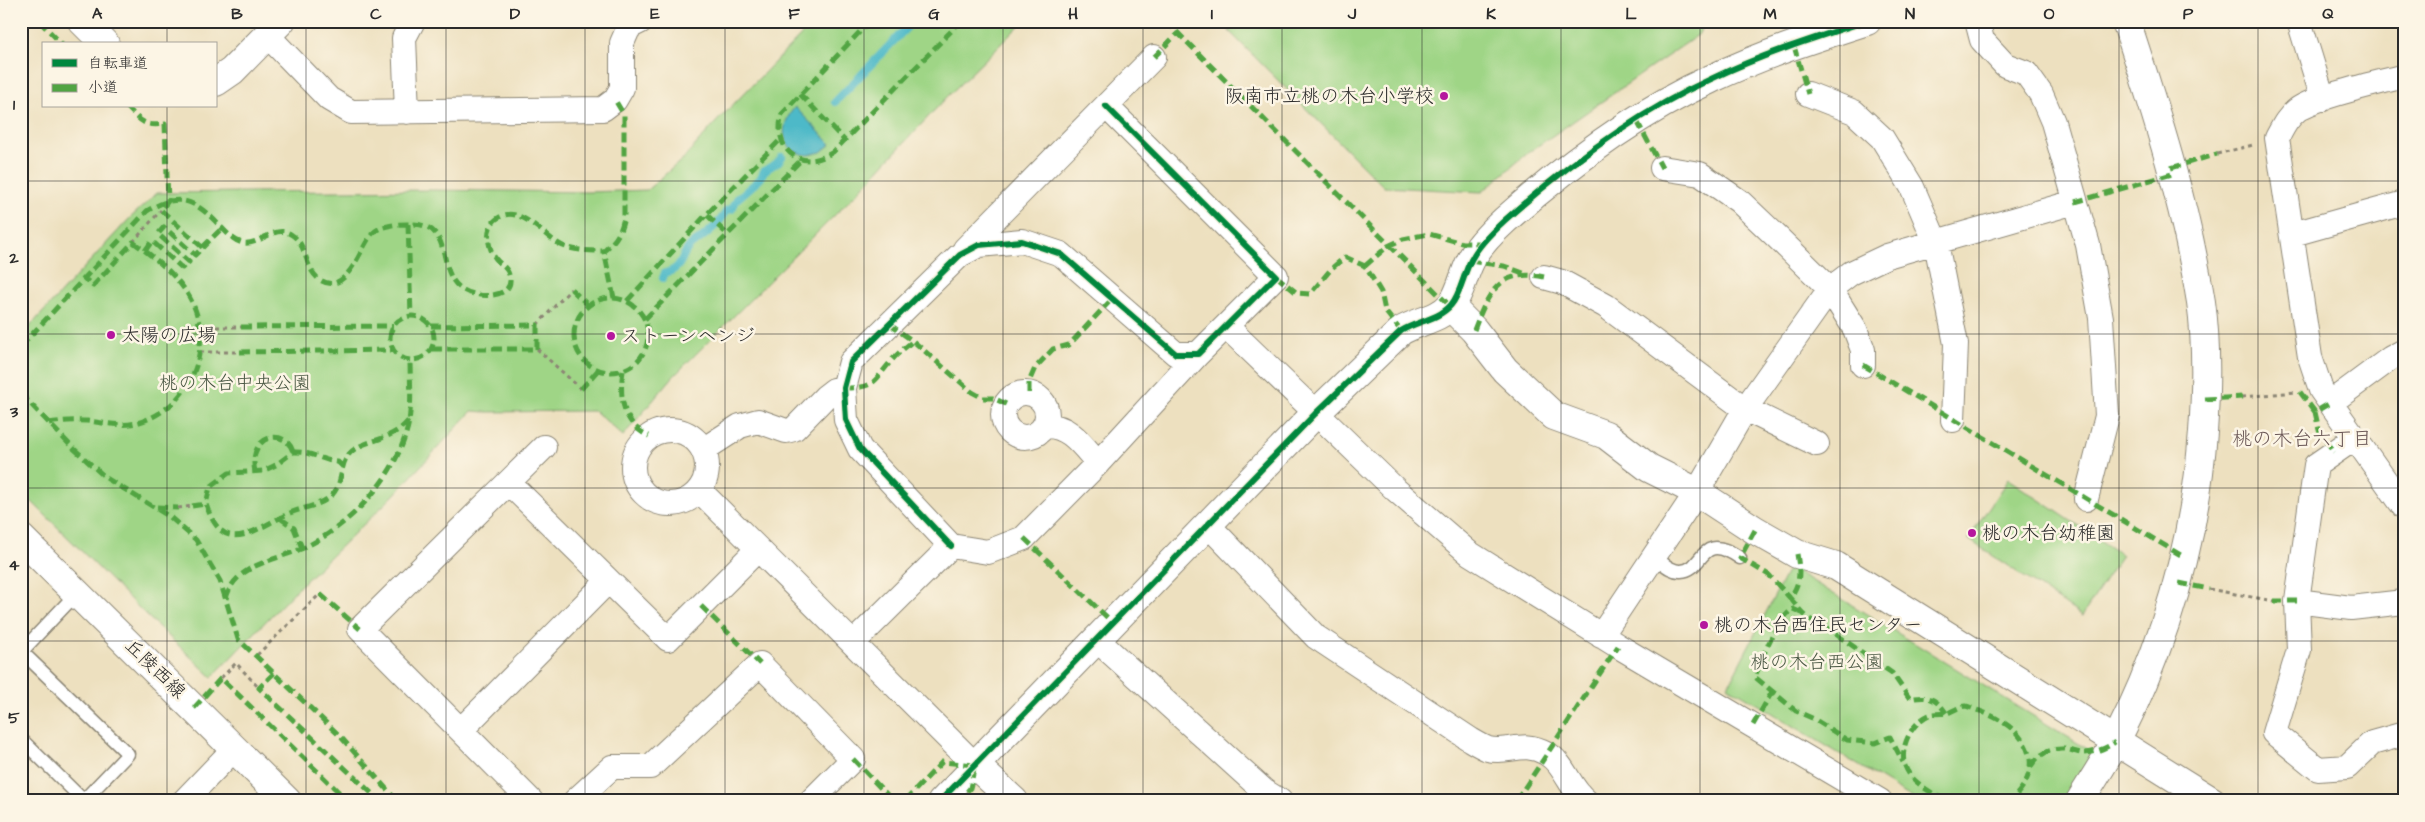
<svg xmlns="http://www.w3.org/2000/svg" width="2425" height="822" font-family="'Architects Daughter','Klee One',sans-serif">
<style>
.green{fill:#9fd586;stroke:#658058}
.water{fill:#4db9c8;stroke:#3c727a}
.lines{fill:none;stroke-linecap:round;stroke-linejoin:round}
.stream{stroke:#4db9c8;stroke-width:8}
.service-casing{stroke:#8c8675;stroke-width:15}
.minor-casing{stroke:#8c8675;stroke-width:26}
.tertiary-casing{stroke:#8c8675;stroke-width:30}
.path{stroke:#8c8675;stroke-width:3;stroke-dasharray:4 4;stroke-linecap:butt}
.service{stroke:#fff;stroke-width:12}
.minor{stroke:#fff;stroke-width:24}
.tertiary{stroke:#fff;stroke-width:28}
.quiet{stroke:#51a443;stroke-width:5;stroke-dasharray:10 5;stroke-linecap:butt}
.cycleway-casing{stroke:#fcf5e5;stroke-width:9}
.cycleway{stroke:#00873e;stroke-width:6}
.grid{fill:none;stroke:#2b2b2b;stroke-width:1;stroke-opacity:0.55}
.poi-dot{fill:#b5179e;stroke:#fcf5e5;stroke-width:2}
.labels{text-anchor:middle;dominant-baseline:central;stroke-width:5;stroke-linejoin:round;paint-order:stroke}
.poi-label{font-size:19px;fill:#2b2b2b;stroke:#fcf5e5;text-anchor:start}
.park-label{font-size:19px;fill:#485642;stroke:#fcf5e5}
.street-label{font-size:19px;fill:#2b2b2b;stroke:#fcf5e5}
.neighbourhood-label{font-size:20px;fill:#6b5857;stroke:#fcf5e5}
.neatline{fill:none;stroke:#2b2b2b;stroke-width:2}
.grid-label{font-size:16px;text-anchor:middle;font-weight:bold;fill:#2b2b2b}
</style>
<rect width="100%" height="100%" fill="#fcf5e5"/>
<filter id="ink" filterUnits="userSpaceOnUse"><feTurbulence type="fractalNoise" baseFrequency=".02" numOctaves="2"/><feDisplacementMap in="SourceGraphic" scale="10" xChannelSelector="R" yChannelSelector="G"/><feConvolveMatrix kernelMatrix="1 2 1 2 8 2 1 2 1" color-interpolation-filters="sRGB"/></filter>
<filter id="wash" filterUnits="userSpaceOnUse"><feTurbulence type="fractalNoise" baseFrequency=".0096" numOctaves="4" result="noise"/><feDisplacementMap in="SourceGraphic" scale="20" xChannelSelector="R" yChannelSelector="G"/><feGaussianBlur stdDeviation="1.12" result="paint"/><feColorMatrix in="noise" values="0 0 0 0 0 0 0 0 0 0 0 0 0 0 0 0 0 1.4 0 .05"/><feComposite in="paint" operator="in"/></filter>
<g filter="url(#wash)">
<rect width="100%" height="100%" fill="#ede0bf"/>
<path class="green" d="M 815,21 L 1024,21 L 946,98 L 856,194 L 672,378 L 623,436 L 595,411 L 486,412 L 472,411 L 391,498 L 298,588 L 212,677 L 145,614 L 21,491 L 21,336 L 129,219 L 157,193 L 428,190 L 587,192 L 647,190 L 684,158 L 717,121 Z
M 1219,21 L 1706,21 L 1698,35 L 1529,152 L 1482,192 L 1384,187 Z
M 2008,479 L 2122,555 L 2082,616 L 1968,539 Z
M 1791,564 L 1801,574 L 2094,753 L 2064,801 L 1917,801 L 1728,686 Z"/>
<path class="water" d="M 795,107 L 831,144 L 821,152 L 808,155 C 779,152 779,125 795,107 Z"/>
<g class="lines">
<path class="stream" d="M 835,102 L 913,21
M 663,278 L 665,273 C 684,268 680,256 690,246 C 693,242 697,242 700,239 C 710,231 721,222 727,210 L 732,209 L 737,199 L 760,179 L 764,171 L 778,162 L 782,157"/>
</g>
</g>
<g filter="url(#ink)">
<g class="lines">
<g class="service-casing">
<path id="service" d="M 1654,557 C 1662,562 1671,572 1681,571 C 1705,570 1699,530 1740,558
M 21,651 L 128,754 L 83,801
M 21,652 L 77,593
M 21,739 L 83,800"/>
</g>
<g class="minor-casing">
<path id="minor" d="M 1977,21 L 1982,40 L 2005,65 L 2026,73 L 2041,94 L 2053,122 L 2088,245 L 2101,318 L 2107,416 L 2086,499
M 2299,21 L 2323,99
M 267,35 L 329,99 L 351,112 L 603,109 L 615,100 L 622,88 L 622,43 L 629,27 L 641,21
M 2404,76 C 2379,83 2315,96 2297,110 C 2287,118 2283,127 2277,138 L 2310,357 L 2321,390 L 2404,507
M 1808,94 L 1854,112 L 1882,138 L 1912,187 L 1936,243 L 1956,344 L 1953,420
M 407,112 L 404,38 L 413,21
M 1662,168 L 1700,174 L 1739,201 L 1778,238 L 1830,289 L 1855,329 L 1863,350 L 1863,365
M 2293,234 L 2404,203
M 965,249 L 1154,57
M 1544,277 L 1562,282 L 1606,306 L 1745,409 L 1817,444
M 1227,327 L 1396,490 L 1469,553 L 1618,646 L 1880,801
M1003 415a22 22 0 1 1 44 0a22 22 0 1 1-44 0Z
M 2330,403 L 2391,358 L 2404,351
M 1044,426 C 1069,424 1083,446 1098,463
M633 467a37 37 0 1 1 74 0a37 37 0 1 1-74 0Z
M 2355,438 L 2316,465 L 2297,601 L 2299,650 L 2274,733 L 2318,769 L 2347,767 L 2372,743 L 2404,734
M 703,450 L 740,426 L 758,421 L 786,431 L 794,429 L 825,397 L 834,390 L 844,388
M 509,483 L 668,639 L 758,549
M 699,490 L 975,765 L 940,801
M 1208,525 L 1316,637 L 1471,740 C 1476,743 1483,747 1488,749 C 1510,754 1522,740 1546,753 C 1565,764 1569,788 1586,801
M 951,546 L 860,449 L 846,420 L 844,388 L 851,362 L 960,255 L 979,245 L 1022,241 L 1061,254 L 1176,354 L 1198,354 L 1276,276 L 1106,106
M 2297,601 L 2351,608 L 2404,602
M 1601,636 L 1697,492 L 1745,409 L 1830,289 L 1851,273 L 1887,256 L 2075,202
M 1097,640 L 1264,791 L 1280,801
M 854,642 L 951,546 L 988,552 L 1024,538 L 1098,463 L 1198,354
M 462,729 L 608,581
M 184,801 L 234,749
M 531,801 L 360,629 L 544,447
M 575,801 L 612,767 L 650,767 L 760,664 L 853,759 L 811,801"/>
</g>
<g class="tertiary-casing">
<path id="tertiary" d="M 82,21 L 105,44
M 216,82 L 232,71 L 281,21
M 1450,306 L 1474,330 L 1505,370 L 1554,416 L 1606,435 L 1649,468 L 1697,492 L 1755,530 L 1797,554 L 1836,566 L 2212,801
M 21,538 L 287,801
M 1014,801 L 975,765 L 1315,414 L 1401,331 C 1417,321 1438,320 1451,305 C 1461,293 1463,275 1471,260 C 1478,246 1493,231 1505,220 C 1565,167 1638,112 1711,79 C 1761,55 1814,38 1867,21
M 2080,801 C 2092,781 2105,762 2116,741 C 2166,643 2195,542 2203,432 C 2206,389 2207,344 2201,302 C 2186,206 2156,112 2126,21"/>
</g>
<path class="path" d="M 2217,154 L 2253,145
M 133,242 L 161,210
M 537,325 L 571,289
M 200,327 L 241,327
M 537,349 L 581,389
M 200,352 L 240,352
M 2242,397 L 2296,392
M 178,508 L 192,506
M 2209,589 L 2273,601
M 257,655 L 320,594
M 221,678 L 236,663 L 259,688"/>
<use href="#service" class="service"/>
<use href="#minor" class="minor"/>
<use href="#tertiary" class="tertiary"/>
<path class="quiet" d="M 39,21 L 62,44
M 870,21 L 782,114 C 772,150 801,173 833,152 L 961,21
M 1166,21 L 1450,306
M 1794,46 L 1808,94
M 1154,57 L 1178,33
M 800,94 L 845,141
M 126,106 C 141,121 143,127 165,124 L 168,201 L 161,210 L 203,248
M 1637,121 L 1662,168
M 2171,168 L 2217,154
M 2075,202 L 2172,174
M 707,215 L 728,235
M 408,224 L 411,316
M 145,251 L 152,241 L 182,268 L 189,262 L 158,234 L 164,227 L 195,255 L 222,228
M 1470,261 L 1504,266 L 1526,274
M 1365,266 L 1388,246 L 1403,239 L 1429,234 L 1462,243 L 1484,243
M 1276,276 L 1297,293 L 1310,294 L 1332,268 L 1345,257 L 1365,266 L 1381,292 L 1385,311 L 1401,331
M 571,289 L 588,305
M 614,298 L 604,251 C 616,240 621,233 624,217 L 624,115 L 615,100
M574 335a37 37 0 1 1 74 0a37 37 0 1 1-74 0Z
M 627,301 L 706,215 L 781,139
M390 338a22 22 0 1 1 44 0a22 22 0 1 1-44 0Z
M 645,319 L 801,160
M 889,324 L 913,341 L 972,392 L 983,398 L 993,398 L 1006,404
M 431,326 L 537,325 L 537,349 L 431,349
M 241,327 L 393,326
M 1474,330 C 1488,293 1499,268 1544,277
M 21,346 L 147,211 C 181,190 197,202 222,228 C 228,234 234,241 243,243 C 260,246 275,223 292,235 C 309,246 303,270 322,281 C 347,295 361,246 372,234 C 377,229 382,227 388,226 C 395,224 404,224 411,224 C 461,224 429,284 474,294 C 489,298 518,295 508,272 C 505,266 500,264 496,259 C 487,247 484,227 498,218 C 521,203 544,238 563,246 C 576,251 591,251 604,251
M 240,352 L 393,350
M 1863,365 L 2184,557
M 623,371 C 619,396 622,424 649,436
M 844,388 C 876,388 873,382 892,360 C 898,353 906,347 913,341
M 581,389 L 598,370
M 2300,392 L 2315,412 L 2330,403
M 1029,393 L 1029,382 L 1035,368 L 1053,349 L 1069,345 L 1112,299
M 21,394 L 72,447 L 106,478 L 170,517 L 196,540 L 220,581 L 238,639 L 340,736 L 397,801
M 2205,399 L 2242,397
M 2315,412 L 2319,430 L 2334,452
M 49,423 C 61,421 74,420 87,421 C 106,423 123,428 143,421 C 191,404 214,348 192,302 C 180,277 155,258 133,242 L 93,286 L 84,278
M 343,467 L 338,462 C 321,461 313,451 293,452 L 276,465 L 263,471 L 229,473 L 210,487 L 206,504 C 224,560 255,528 290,513 C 304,507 321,506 332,495 C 344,482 339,464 350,453 C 365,438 390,443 409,420
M 255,472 C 247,434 286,427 293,452
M 192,506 L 206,504
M 157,507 L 178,508
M 280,518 L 294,528 L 302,548
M 1755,530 L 1740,558 L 1769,575 L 1790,598
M 1024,538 L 1113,623
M 1797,554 C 1800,572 1801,582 1790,598 C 1801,611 1807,621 1824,626 L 1892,673 L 1910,699 C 1928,695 1936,698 1946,713
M 2179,583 L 2209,589
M 320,594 L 360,629
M 226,599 C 234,565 273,561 301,549 C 350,527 399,475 409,421 C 412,401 410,380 410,360
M 2273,601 L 2297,601
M 701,606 L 760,664
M 1802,613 L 1793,609 C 1776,620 1762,658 1755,677 L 1796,711 L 1814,719 L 1847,740 L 1875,743 L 1890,737 L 1903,762
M 274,673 L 259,688 L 380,801
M 194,708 L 221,678 L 348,801
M 1753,725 L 1772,692
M 853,759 L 893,801
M 2031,766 C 2039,754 2050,748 2065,749 C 2071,750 2076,752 2081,753 C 2094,753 2105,749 2115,742
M 905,801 L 942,762 L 975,765 L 970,788 L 959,801
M 1516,801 L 1618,646
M 1945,801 C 1932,792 1911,783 1905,766 C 1899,748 1911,723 1929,715 C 1935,713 1942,714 1948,713 C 1953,711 1960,706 1966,706 C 1970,707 1976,710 1980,711 C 2002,719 2026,734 2030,759 C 2032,775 2022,792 2009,801"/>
<g class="cycleway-casing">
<path id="cycleway" d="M 951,546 L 860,449 L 846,420 L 844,388 L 851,362 L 960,255 L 979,245 L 1022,241 L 1061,254 L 1176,354 L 1198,354 L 1276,276 L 1106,106
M 940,801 L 1315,414 L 1401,331 C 1417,321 1438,320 1451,305 C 1461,293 1463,275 1471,260 C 1478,246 1493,231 1505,220 C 1565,167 1638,112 1711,79 C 1761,55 1814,38 1867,21"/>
</g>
<use href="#cycleway" class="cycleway"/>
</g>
</g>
<path class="grid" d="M 167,21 L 167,44M 306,21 L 306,801M 446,21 L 446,801M 585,21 L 585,801M 725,21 L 725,801M 864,21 L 864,801M 1003,21 L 1003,801M 1143,21 L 1143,801M 1282,21 L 1282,801M 1422,21 L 1422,801M 1561,21 L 1561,801M 1700,21 L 1700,801M 1840,21 L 1840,801M 1979,21 L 1979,801M 2119,21 L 2119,801M 2258,21 L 2258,801M 167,106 L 167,801M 21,181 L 2404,181M 21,334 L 2404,334M 21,488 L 2404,488M 21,641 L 2404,641"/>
<g class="poi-dot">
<circle cx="1444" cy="96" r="5"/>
<circle cx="111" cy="335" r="5"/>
<circle cx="611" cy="336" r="5"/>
<circle cx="1972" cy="533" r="5"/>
<circle cx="1704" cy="625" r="5"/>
</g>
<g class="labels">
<g class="poi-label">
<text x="1434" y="96" text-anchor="end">阪南市立桃の木台小学校</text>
<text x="121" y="335">太陽の広場</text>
<text x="621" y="336">ストーンヘンジ</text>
<text x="1982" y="533">桃の木台幼稚園</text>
<text x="1714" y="625">桃の木台西住民センター</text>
</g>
<g class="park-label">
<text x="235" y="383">桃の木台中央公園</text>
<text x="1817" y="662">桃の木台西公園</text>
</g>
<g class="street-label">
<text transform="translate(155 669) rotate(44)">丘陵西線</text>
</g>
<g class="neighbourhood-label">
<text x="2302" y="439">桃の木台六丁目</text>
</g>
</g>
<rect width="2425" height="822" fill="none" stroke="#fcf5e5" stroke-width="55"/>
<rect x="42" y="42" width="175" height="65" fill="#fcf5e5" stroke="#a8a49b"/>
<rect x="52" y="59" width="25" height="8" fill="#00873e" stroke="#a8a49b"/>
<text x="88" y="68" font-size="15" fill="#2b2b2b">自転車道</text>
<rect x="52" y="84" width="25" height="8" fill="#51a443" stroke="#a8a49b"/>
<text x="88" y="92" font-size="15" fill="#2b2b2b">小道</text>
<rect x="28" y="28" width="2370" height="766" class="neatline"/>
<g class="grid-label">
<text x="97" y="19">A</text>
<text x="237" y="19">B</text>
<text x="376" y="19">C</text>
<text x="515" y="19">D</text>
<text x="655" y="19">E</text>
<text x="794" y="19">F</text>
<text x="934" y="19">G</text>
<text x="1073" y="19">H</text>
<text x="1212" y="19">I</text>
<text x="1352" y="19">J</text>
<text x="1491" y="19">K</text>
<text x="1631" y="19">L</text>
<text x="1770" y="19">M</text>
<text x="1910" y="19">N</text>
<text x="2049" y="19">O</text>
<text x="2188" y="19">P</text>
<text x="2328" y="19">Q</text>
<text x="14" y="110">1</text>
<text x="14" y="263">2</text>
<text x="14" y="417">3</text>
<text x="14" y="570">4</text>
<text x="14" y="723">5</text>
</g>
</svg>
